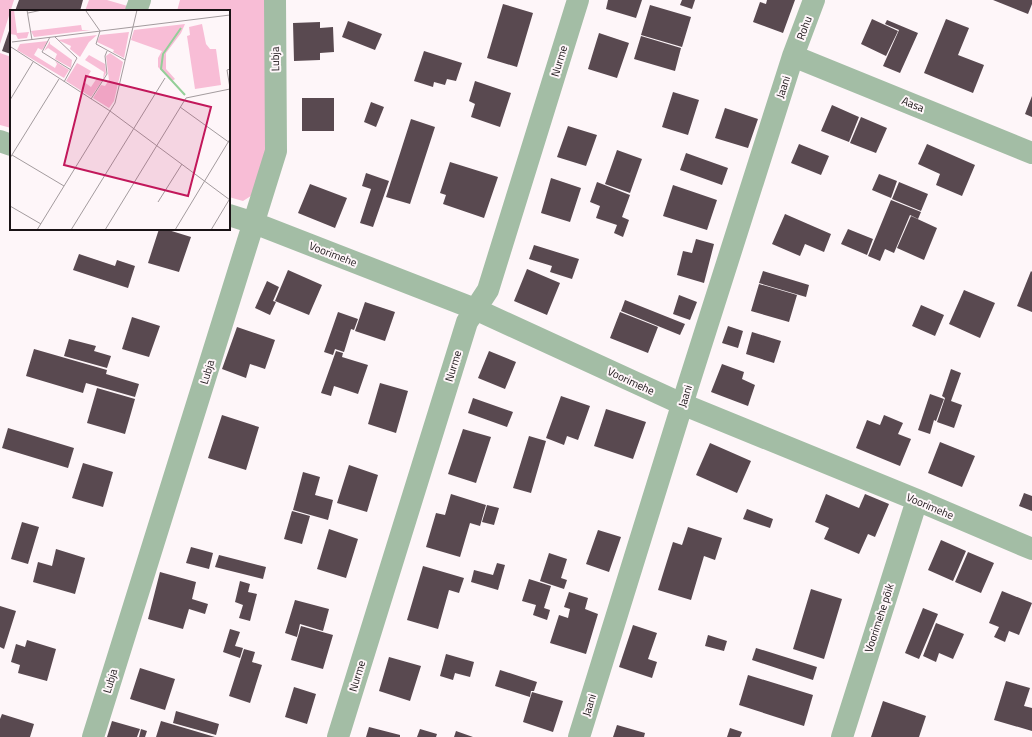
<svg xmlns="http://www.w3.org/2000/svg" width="1032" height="737" font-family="'Titillium Web',sans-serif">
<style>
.green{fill:#f8bdd6}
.building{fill:#594950}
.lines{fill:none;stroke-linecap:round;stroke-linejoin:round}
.minor{stroke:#a3bda5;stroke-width:22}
.labels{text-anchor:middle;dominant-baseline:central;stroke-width:4;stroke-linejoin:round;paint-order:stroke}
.street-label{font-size:11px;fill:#1a1316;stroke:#fef6f9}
.inset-river{fill:none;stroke:#93cf98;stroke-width:2}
.inset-road{fill:none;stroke:#a39b9e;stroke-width:1}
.view{fill:#c2185b;fill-opacity:0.15;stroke:#c2185b;stroke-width:2}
.inset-edge{fill:none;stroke:#1a1316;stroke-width:2}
</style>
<rect width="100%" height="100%" fill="#fef6f9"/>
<path class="green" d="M 0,0 L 14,0 L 0,44 Z
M 89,0 L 107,0 L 131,7 L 129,11 L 85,11 Z
M 180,0 L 266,0 L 267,144 L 254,194 L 243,201 L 229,197 L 229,11 L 177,11 Z
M 0,53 L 11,57 L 11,128 L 0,125 Z"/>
<path class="building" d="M 19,0 L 83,0 L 80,11 L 15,11 Z
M 608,0 L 642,0 L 636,18 L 606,9 Z
M 682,0 L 695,0 L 692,9 L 680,5 Z
M 767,0 L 795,0 L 783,33 L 753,22 L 760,2 L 766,4 Z
M 993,0 L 1032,0 L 1032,4 L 1028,14 Z
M 503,4 L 533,13 L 517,67 L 487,58 Z
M 650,5 L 691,17 L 682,47 L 641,35 Z
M 872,19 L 898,31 L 886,56 L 861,44 Z
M 946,19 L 969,28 L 958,55 L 984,65 L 973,93 L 924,73 Z
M 887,20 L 918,33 L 900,73 L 883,66 L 899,30 L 885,24 Z
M 348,21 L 382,34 L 375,50 L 342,37 Z
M 320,22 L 320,28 L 333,27 L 334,52 L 320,53 L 320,60 L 294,61 L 293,23 Z
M 11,25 L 11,54 L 2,51 Z
M 599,33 L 629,43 L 617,78 L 588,69 Z
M 641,36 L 681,48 L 675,71 L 634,59 Z
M 424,51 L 462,63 L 456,81 L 447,79 L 445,85 L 434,82 L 433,87 L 414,81 Z
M 475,81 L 511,93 L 500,127 L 471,117 L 475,104 L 469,101 Z
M 673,92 L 699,100 L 688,135 L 662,127 Z
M 1032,96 L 1032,117 L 1025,114 Z
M 302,98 L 334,98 L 334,131 L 302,131 Z
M 371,102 L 384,107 L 376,127 L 364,122 Z
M 832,105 L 859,117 L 849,142 L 821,131 Z
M 725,108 L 758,119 L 748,148 L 715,138 Z
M 861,117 L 887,128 L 876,153 L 850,143 Z
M 411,119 L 435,127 L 410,204 L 386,197 Z
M 568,126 L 597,135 L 586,166 L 557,157 Z
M 799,144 L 829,156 L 821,175 L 791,163 Z
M 927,144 L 975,165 L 962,196 L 936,185 L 940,174 L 918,164 Z
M 617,150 L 642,159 L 630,193 L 605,184 Z
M 686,153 L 728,168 L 722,185 L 680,170 Z
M 450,162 L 498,177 L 484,218 L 443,204 L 446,195 L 440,193 Z
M 366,173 L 389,181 L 373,227 L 360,223 L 371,189 L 362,186 Z
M 879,174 L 897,181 L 891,198 L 872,190 Z
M 551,178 L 581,188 L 570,222 L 541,213 Z
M 597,182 L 630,195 L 622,217 L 629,220 L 623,237 L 614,233 L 617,225 L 596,218 L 600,206 L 590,202 Z
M 899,182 L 928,194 L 921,211 L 892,199 Z
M 310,184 L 347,198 L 335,228 L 298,213 Z
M 673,185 L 717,200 L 707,230 L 663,216 Z
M 891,200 L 921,212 L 918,219 L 910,215 L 894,253 L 885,249 L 880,261 L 868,256 Z
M 785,214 L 831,234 L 824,252 L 805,244 L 800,256 L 772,244 Z
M 911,216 L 937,228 L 924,260 L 897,248 Z
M 159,229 L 165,229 L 191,237 L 179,272 L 148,263 Z
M 848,229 L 873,239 L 867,255 L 841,244 Z
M 696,239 L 714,244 L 704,283 L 677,275 L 683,251 L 692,253 Z
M 534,245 L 579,259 L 572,279 L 550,272 L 552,266 L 529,259 Z
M 79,254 L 115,266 L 117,260 L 135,266 L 128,288 L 73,270 Z
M 527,269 L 560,283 L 547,315 L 514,301 Z
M 288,270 L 322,285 L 309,315 L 275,301 Z
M 763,271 L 809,285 L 806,297 L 759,283 Z
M 1031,271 L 1032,272 L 1032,312 L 1017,306 Z
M 267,281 L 279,287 L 273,301 L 276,302 L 270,315 L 255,308 Z
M 759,284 L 797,295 L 789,322 L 751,311 Z
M 964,290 L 995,303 L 980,338 L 949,324 Z
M 679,295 L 697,302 L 690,320 L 673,314 Z
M 625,300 L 685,324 L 680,335 L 621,311 Z
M 365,302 L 395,312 L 385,341 L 355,331 Z
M 921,305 L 944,315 L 935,336 L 912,326 Z
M 338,312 L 358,319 L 354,330 L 351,329 L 344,352 L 335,349 L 333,355 L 324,352 Z
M 620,312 L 658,327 L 648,353 L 610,338 Z
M 132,317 L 160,326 L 149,357 L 122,349 Z
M 728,326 L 743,331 L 738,348 L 722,343 Z
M 237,327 L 275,340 L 265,369 L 250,364 L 246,378 L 222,369 Z
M 752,332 L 781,341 L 774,363 L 746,354 Z
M 69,339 L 96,346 L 94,351 L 111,356 L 107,368 L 64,356 Z
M 34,349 L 107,370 L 106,374 L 139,384 L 135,397 L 86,383 L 83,393 L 26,376 Z
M 336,351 L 343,353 L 342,357 L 368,365 L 358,394 L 334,386 L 331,396 L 321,393 Z
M 489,351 L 516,362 L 505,389 L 478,378 Z
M 722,364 L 744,372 L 742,379 L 755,385 L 748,406 L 711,392 Z
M 951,369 L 961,373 L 951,401 L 962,405 L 954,428 L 937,422 L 945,398 L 942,396 Z
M 380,383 L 408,391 L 396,433 L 368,424 Z
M 97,388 L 135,399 L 125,434 L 87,423 Z
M 930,394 L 944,399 L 936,421 L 934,420 L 930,434 L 918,430 Z
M 561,396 L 590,406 L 578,440 L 567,436 L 564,445 L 546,438 Z
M 473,398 L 513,412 L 507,427 L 468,413 Z
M 606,409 L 646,422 L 633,459 L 594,446 Z
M 222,415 L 259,427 L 246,470 L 208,458 Z
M 884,415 L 903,423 L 898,434 L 911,439 L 900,466 L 856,448 L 867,420 L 880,425 Z
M 8,428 L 74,448 L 68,468 L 2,448 Z
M 463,429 L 491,437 L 476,483 L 448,474 Z
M 529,436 L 546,441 L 531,493 L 513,488 Z
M 940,442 L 975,456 L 962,487 L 928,473 Z
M 710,443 L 751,461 L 737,493 L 696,475 Z
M 83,463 L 113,472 L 103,507 L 72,498 Z
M 349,465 L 378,475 L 367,512 L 337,503 Z
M 303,472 L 320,477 L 315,495 L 333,500 L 328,520 L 293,510 Z
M 1024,493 L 1032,496 L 1032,511 L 1019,506 Z
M 451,494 L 486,505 L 480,526 L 470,523 L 460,557 L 426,547 L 436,513 L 445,515 Z
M 826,494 L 859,508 L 865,494 L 889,504 L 875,537 L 868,534 L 859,554 L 824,539 L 829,528 L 815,522 Z
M 487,505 L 499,508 L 494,525 L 482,522 Z
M 747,509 L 773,519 L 770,528 L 743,519 Z
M 292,511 L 310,516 L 302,544 L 284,539 Z
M 22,522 L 39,527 L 28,564 L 11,559 Z
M 688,527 L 722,538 L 715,560 L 704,556 L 691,600 L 658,590 L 673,542 L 682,545 Z
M 329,529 L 358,539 L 346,578 L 317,569 Z
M 598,530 L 621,537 L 609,572 L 586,564 Z
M 941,540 L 966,551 L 953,581 L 928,570 Z
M 191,547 L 213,553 L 209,569 L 186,563 Z
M 56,549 L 85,558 L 75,594 L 33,582 L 38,562 L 52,566 Z
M 968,552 L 994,563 L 981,593 L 955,582 Z
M 549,553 L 567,559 L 561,578 L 567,580 L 564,589 L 540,581 Z
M 219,555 L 266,567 L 263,579 L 215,567 Z
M 497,563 L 505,565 L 498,590 L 471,582 L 474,570 L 493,575 Z
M 423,566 L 464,578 L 459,593 L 449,590 L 438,629 L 407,620 Z
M 160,572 L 196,582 L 192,599 L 208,604 L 205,614 L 189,609 L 183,629 L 148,619 Z
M 529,579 L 551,586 L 544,608 L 550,610 L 547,620 L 533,615 L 536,605 L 522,601 Z
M 240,581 L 250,584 L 248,592 L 257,594 L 250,621 L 239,618 L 243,605 L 235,602 Z
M 811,589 L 842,599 L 824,659 L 793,649 Z
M 1002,591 L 1032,603 L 1019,635 L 1009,631 L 1005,642 L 994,637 L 999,627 L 989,623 Z
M 569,592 L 588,598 L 585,609 L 598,614 L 586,654 L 550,643 L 559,615 L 568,618 L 570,609 L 564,607 Z
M 295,600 L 329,609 L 323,631 L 300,624 L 297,637 L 285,633 Z
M 0,606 L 16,611 L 4,649 L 0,647 Z
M 923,608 L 938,614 L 919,659 L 905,653 Z
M 936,623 L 964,634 L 953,659 L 939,653 L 936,662 L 923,656 Z
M 633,625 L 657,633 L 648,659 L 657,662 L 652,678 L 619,667 Z
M 301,626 L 333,635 L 323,669 L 291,660 Z
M 230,629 L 240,632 L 235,646 L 243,648 L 240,658 L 223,652 Z
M 708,635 L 727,641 L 724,651 L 705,646 Z
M 27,640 L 56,649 L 47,681 L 18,673 L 20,665 L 11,662 L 16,644 L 25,647 Z
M 756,648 L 817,667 L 813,680 L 752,660 Z
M 244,649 L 255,652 L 252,662 L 262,665 L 250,703 L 229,696 Z
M 446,654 L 474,662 L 470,677 L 455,673 L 453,680 L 440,676 Z
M 389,657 L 421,666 L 410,701 L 379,691 Z
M 140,668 L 175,679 L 165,710 L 130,699 Z
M 500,670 L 537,682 L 534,691 L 531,691 L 530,697 L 495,686 Z
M 748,675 L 813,695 L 804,726 L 739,705 Z
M 1006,681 L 1030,688 L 1024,706 L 1032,708 L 1032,731 L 994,720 Z
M 294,687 L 316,694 L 307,724 L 285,717 Z
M 532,692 L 563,701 L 553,732 L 523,722 Z
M 883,701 L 926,716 L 919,737 L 871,737 Z
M 176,711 L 219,724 L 216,735 L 173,723 Z
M 2,714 L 34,724 L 30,737 L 0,737 L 0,719 Z
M 112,721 L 140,729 L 137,737 L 107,737 Z
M 161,721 L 215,737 L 156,737 Z
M 617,725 L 645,733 L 644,737 L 613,737 Z
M 369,727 L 400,735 L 400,737 L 366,737 Z
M 730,728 L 742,732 L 740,737 L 727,737 Z
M 141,729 L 147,731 L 145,737 L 139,737 Z
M 420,729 L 437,734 L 436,737 L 417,737 Z
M 456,731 L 473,737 L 454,737 Z"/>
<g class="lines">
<path class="minor" d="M 136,11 L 140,0
M 793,56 L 1032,153
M 0,141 L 11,145
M 229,215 L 254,223 L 475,309 L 682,404 L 917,500 L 1032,549
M 93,737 L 276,151 L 275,0
M 338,737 L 467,322 L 488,290 L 578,0
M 579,737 L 687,389 L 793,56 L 814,0
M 842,737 L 917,500"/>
</g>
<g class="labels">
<g class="street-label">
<text transform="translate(804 28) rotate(-69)">Rohu</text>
<text transform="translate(275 59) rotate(-91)">Lubja</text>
<text transform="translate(559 61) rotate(-73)">Nurme</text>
<text transform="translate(783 87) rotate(-72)">Jaani</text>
<text transform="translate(913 104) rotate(22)">Aasa</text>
<text transform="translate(333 254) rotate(21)">Voorimehe</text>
<text transform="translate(453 366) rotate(-73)">Nurme</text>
<text transform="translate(207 372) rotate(-73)">Lubja</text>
<text transform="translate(631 381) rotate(25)">Voorimehe</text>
<text transform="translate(685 396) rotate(-73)">Jaani</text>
<text transform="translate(930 506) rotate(23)">Voorimehe</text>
<text transform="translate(879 618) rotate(-72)">Voorimehe põik</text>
<text transform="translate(357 676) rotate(-73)">Nurme</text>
<text transform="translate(110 681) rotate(-73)">Lubja</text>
<text transform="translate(589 705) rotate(-73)">Jaani</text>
</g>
</g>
<g transform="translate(10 10)">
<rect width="220" height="220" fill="#fef6f9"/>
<path d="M 0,0 L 4,0 L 7,23 L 19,22 L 17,28 L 8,29 L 6,25 L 0,24 ZM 175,14 L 171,23 L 156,43 L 156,59 L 165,69 L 162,71 L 148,57 L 148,48 L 152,41 L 121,30 L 124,20 ZM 192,14 L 196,34 L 200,39 L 206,39 L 211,75 L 185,79 L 177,26 L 180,25 L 179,17 ZM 71,15 L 72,20 L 81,20 L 24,27 L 21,21 ZM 119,22 L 114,48 L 103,42 L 104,40 L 87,32 L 90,25 ZM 87,25 L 79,32 L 70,47 L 60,39 L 61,36 L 48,30 ZM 38,31 L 32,40 L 28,38 L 24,45 L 45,58 L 47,54 L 45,51 L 59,60 L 54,68 L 7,40 L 10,34 ZM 40,31 L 40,34 L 62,50 L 61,58 L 45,49 L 47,44 L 38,38 L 34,41 ZM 100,43 L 113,52 L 104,91 L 99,98 L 83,88 L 91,75 L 95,76 L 99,70 L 96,46 ZM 79,45 L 95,54 L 96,63 L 93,69 L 94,62 L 75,50 ZM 67,53 L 81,61 L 74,72 L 81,77 L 87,68 L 92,71 L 81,87 L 56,71 Z" fill="#f8bdd6"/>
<path class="inset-river" d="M 171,18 L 153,44 L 151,59 L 175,85"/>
<path class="inset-road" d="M 17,0 L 22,30M 76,1 L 90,21 L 86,34 L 115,50M 18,3 L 32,0M 40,27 L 32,42 L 61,60M 45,27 L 67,48 L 54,72M 2,32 L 220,5M 1,37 L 100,101 L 220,190M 220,59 L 217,60 L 220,78M 81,89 L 97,64 L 95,46 L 97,41M 0,90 L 23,52M 170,97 L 220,133M 2,145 L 54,176M 0,148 L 49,69M 148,192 L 172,154M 0,196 L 31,214M 27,220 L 105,93 L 127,0M 61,220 L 155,68M 95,220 L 176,88 L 220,79M 165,220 L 220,129M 201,220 L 219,190"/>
<path class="view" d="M 76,66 L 201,97 L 178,186 L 54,155 Z"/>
<rect width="220" height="220" class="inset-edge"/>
</g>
</svg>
